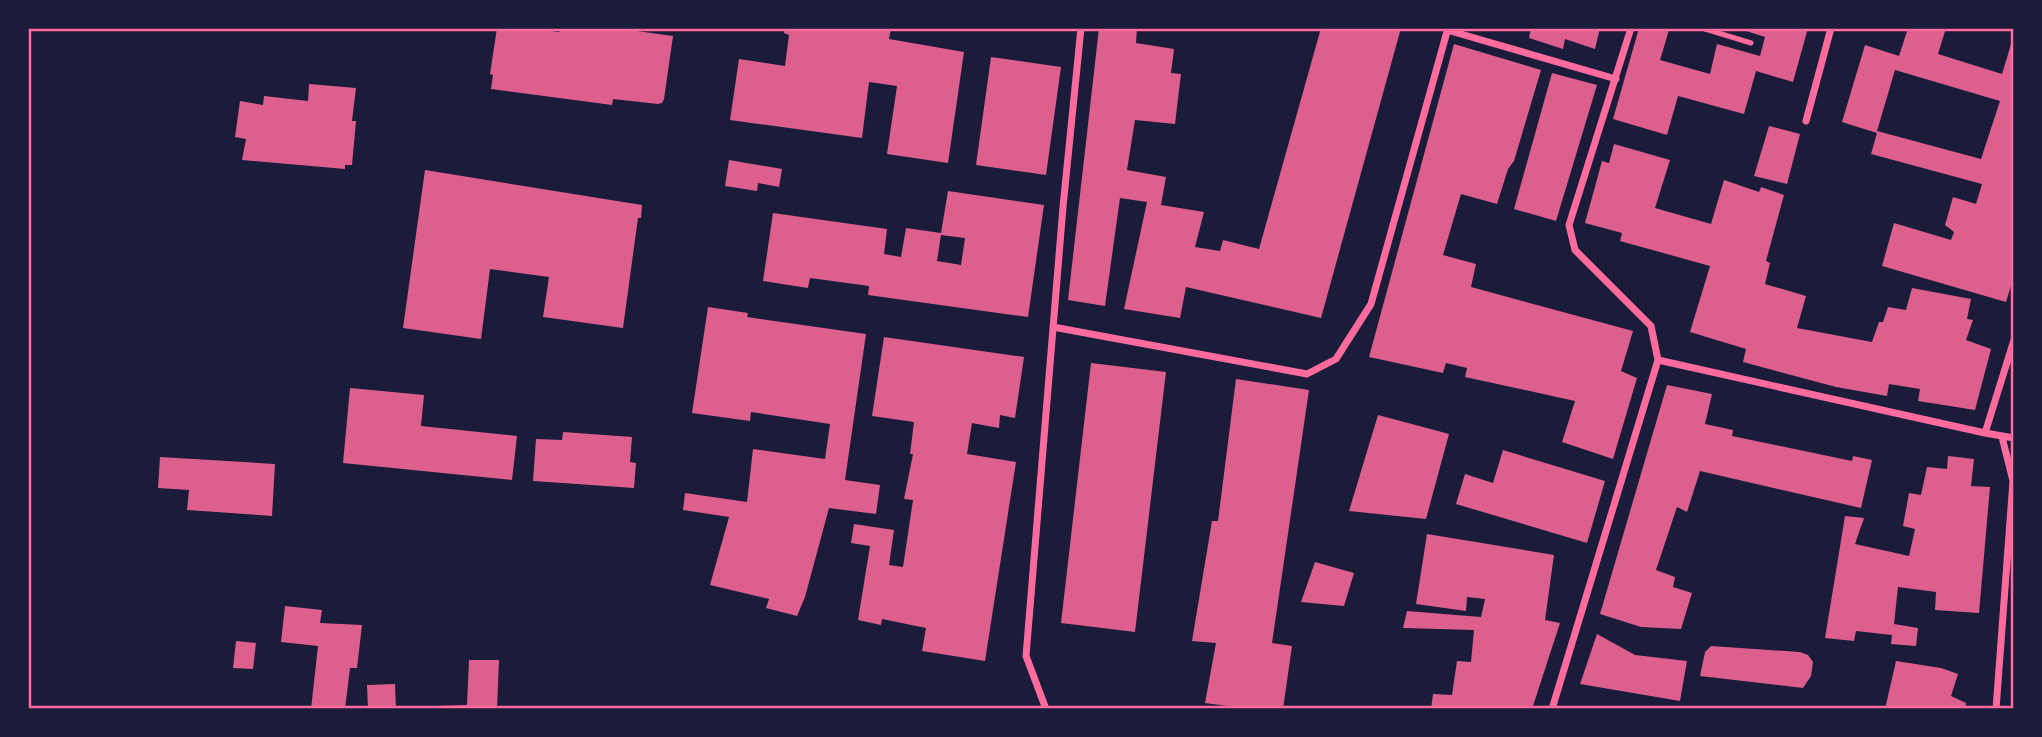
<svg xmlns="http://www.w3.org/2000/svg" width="2042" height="737" font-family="'Golos Text',sans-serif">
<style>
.building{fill:#dd5f8e;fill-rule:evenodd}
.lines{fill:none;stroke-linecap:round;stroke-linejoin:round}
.service{stroke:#ff6b9d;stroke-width:5}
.minor{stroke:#ff6b9d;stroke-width:7}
.neatline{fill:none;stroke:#ff6b9d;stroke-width:2.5}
</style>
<rect width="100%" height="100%" fill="#1b1b3a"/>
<path class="building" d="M 497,28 L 531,28 L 559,32 L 560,28 L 615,28 L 673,36 L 664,99 L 662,103 L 658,104 L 613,99 L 612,105 L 491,89 L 493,75 L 490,74 Z
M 785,28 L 833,31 L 834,28 L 891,28 L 889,39 L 964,52 L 948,163 L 887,154 L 897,86 L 869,82 L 862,138 L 730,120 L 739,59 L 785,66 L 789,35 L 784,33 Z
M 1099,28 L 1137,28 L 1136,43 L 1174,49 L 1171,73 L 1181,74 L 1175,124 L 1135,120 L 1127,170 L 1166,177 L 1161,205 L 1204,212 L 1195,247 L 1220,251 L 1223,240 L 1259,249 L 1321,28 L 1401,28 L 1321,318 L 1186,287 L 1180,318 L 1124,309 L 1147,202 L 1120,198 L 1105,306 L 1068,300 Z
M 1531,28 L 1600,28 L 1595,49 L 1565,39 L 1563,49 L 1529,38 Z
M 1639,28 L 1669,30 L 1660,60 L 1710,74 L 1717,44 L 1760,56 L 1765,37 L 1737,28 L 1808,28 L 1793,82 L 1756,71 L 1744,114 L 1678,96 L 1667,135 L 1613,119 Z
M 1908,28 L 1946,28 L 1938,54 L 2002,74 L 2012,41 L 2014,42 L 2014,276 L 2006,302 L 1882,266 L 1894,223 L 1951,240 L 1954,232 L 1945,225 L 1953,197 L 1976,204 L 1982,184 L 1871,154 L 1877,133 L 1842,122 L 1865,45 L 1899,56 ZM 1895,70 L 2000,101 L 1981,159 L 1877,131 Z
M 1454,44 L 1541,70 L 1514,161 L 1508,169 L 1497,204 L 1461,194 L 1443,255 L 1476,264 L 1471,287 L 1633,331 L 1621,371 L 1637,378 L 1613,459 L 1562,442 L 1575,401 L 1465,377 L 1467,368 L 1446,363 L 1443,373 L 1369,357 Z
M 991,57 L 1061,67 L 1046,175 L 976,165 Z
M 1552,73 L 1597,85 L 1556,221 L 1514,209 Z
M 309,84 L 356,88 L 352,121 L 356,121 L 352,165 L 345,165 L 345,169 L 242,160 L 246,139 L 235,137 L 240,101 L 263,105 L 264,96 L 308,101 Z
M 1769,126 L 1800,134 L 1787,184 L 1754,176 Z
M 1614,144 L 1670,160 L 1655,208 L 1711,224 L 1724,180 L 1759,192 L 1761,187 L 1784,195 L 1766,261 L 1770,263 L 1765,284 L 1806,296 L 1797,328 L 1872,342 L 1879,322 L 1883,322 L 1888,307 L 1906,310 L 1912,288 L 1971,299 L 1967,319 L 1973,320 L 1966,340 L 1991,349 L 1975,410 L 1918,401 L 1920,389 L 1889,384 L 1887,396 L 1836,387 L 1743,362 L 1746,349 L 1690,332 L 1710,266 L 1620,241 L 1622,233 L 1585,223 L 1602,161 L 1609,163 Z
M 729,160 L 782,169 L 779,187 L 758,183 L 757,191 L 725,186 Z
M 425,170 L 642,205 L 641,218 L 638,218 L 623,328 L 543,317 L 549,277 L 490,269 L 481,339 L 403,328 Z
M 948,191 L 1044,205 L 1028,317 L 868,295 L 869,286 L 810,278 L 808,288 L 763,281 L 773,213 L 887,229 L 884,254 L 901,257 L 906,228 L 941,233 ZM 941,235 L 965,238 L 961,265 L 937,261 Z
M 708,307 L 748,313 L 747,317 L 866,334 L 845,480 L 880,485 L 876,514 L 829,508 L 805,597 L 797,616 L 766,608 L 769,599 L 710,585 L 729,517 L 683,510 L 685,493 L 747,502 L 753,449 L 825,459 L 830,424 L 751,412 L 750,421 L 692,413 Z
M 884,337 L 1024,357 L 1015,418 L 1000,415 L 999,428 L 972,423 L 967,454 L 1016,462 L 985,661 L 922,651 L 926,628 L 882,619 L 881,625 L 858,620 L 870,546 L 851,543 L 854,524 L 894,530 L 889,565 L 903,567 L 913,500 L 904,499 L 913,454 L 910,454 L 914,422 L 872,416 Z
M 1091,363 L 1166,372 L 1135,632 L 1061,623 Z
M 1236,379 L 1309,390 L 1272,643 L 1292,646 L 1283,709 L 1250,709 L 1205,703 L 1216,643 L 1192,641 L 1212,521 L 1218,521 Z
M 1667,385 L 1712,394 L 1705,424 L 1733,430 L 1732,436 L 1852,461 L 1853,456 L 1872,460 L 1861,508 L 1700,471 L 1687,512 L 1677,507 L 1656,570 L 1675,577 L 1673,587 L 1692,593 L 1681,629 L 1641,627 L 1600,614 Z
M 350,388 L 424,395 L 421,426 L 517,436 L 512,480 L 343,463 Z
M 1378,415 L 1449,434 L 1426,519 L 1349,511 Z
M 563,432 L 632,437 L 630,462 L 636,463 L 634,488 L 533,481 L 536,439 L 562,440 Z
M 1503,450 L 1605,481 L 1587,543 L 1456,504 L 1465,474 L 1493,483 Z
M 1948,456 L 1974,459 L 1971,486 L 1990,487 L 1979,613 L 1935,610 L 1936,592 L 1898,587 L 1894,624 L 1918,628 L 1916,646 L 1891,644 L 1892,635 L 1856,631 L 1854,641 L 1825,638 L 1845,516 L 1864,518 L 1855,544 L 1909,556 L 1915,529 L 1903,526 L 1909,493 L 1921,495 L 1927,467 L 1947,469 Z
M 160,457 L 275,464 L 272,516 L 187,510 L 189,490 L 158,488 Z
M 1427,534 L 1554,555 L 1545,620 L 1560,623 L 1532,709 L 1431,709 L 1433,694 L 1452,695 L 1457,661 L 1471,662 L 1474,630 L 1403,628 L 1407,611 L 1481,617 L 1485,599 L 1467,597 L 1466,611 L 1416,604 Z
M 1315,562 L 1354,573 L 1344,606 L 1301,602 Z
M 285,606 L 322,610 L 320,623 L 362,625 L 357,668 L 350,668 L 345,709 L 311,709 L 318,646 L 281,642 Z
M 1597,634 L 1635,655 L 1687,661 L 1680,701 L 1580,684 Z
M 236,641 L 256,643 L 253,669 L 233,668 Z
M 1711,646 L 1800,652 L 1808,655 L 1813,662 L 1811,676 L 1803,688 L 1700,676 L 1705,652 Z
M 469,660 L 499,660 L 497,709 L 402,709 L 402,707 L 467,705 Z
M 1896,661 L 1941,668 L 1958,674 L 1951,696 L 1966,703 L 1965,709 L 1885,709 Z
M 395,684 L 396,709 L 368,709 L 367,685 Z"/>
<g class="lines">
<path class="service" d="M 1702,28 L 1751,43"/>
<path class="minor" d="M 1447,30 L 1616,79
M 1806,121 L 1831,28
M 1053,327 L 1307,374 L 1336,359 L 1371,304 L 1448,28
M 1658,360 L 1985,433 L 2014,438
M 1985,433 L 2014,340
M 1046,709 L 1026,656 L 1063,207 L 1081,28
M 1552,709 L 1658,360 L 1651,326 L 1575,250 L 1569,225 L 1631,28
M 1996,709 L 2013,481 L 2002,437"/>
</g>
<rect width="2042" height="737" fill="none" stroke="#1b1b3a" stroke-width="60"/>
<rect x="30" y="30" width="1982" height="677" class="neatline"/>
</svg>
